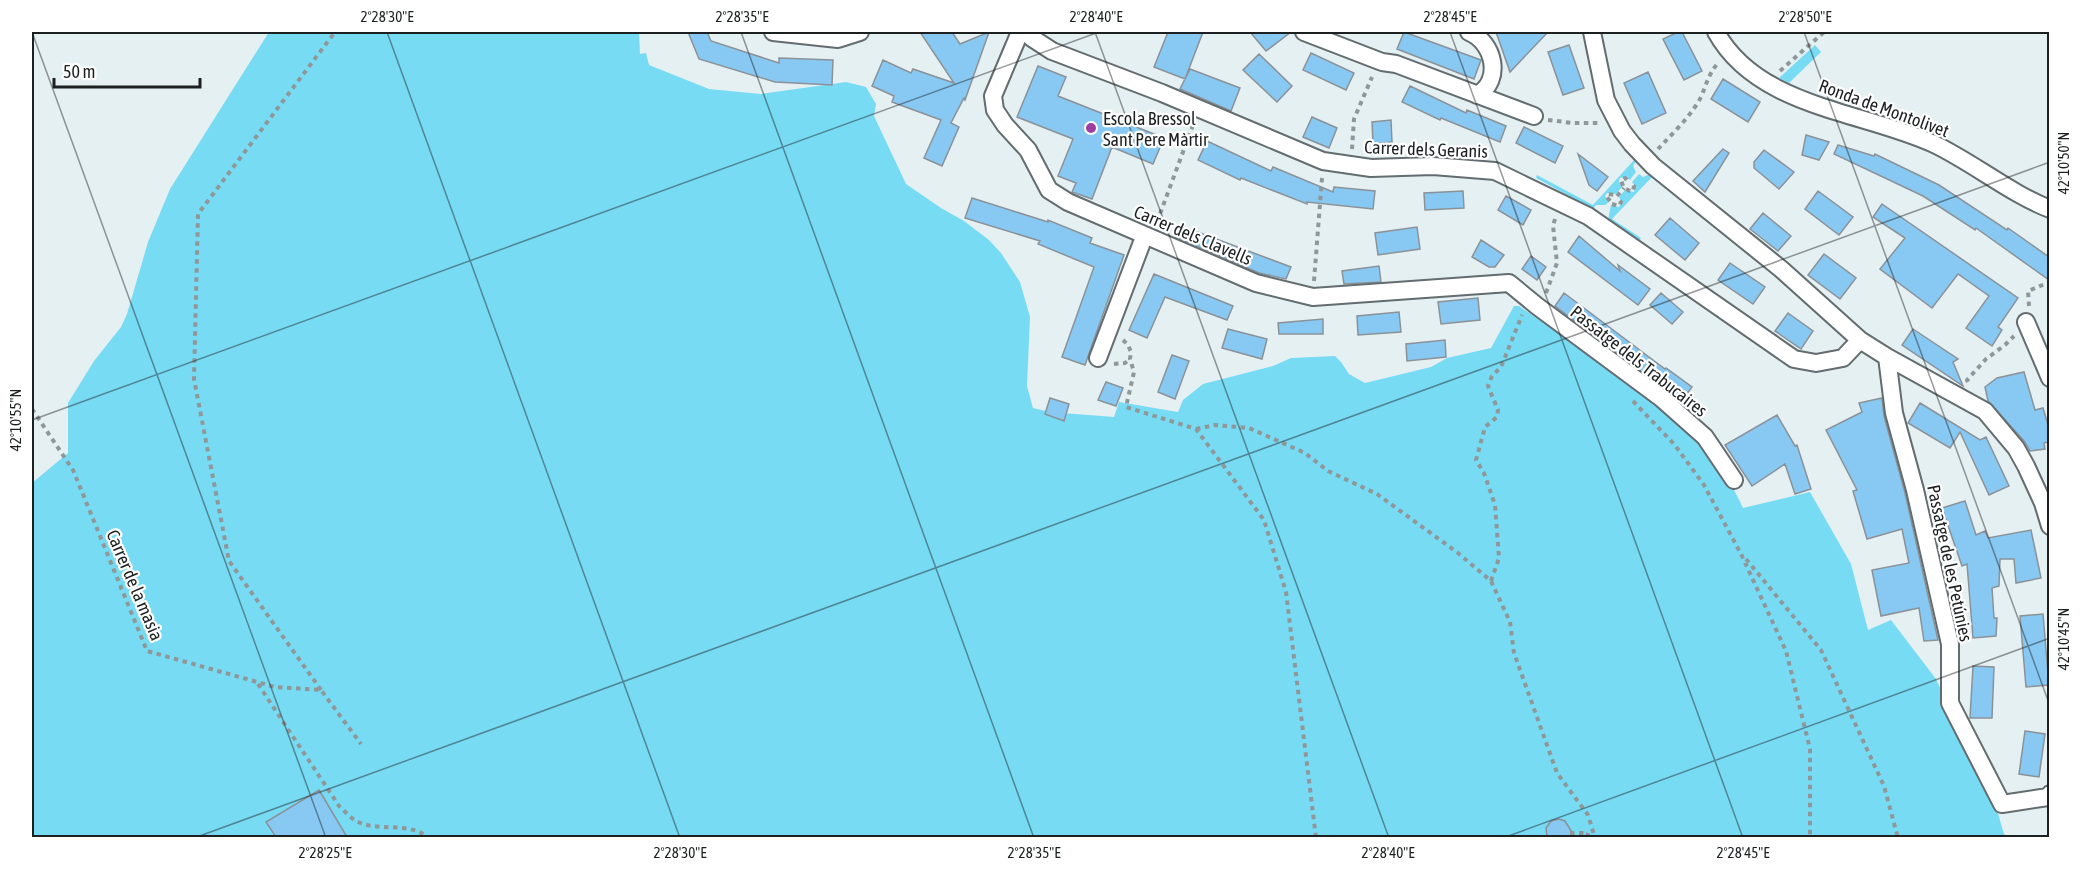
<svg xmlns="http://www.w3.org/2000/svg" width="2081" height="869" font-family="'Asap Condensed',sans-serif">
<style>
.green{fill:#78dbf4}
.building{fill:#88c9f3;stroke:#8a9298;stroke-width:1.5}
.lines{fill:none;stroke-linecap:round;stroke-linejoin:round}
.street-casing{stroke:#636c6f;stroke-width:20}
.path{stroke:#8f9799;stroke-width:4;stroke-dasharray:4.5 4.5;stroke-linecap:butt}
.street{stroke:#fff;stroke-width:16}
.ticks{fill:none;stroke:#1c2021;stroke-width:1.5;stroke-opacity:0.45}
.poi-dot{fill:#9f3da3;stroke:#fff;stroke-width:2}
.labels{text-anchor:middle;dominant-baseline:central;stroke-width:4.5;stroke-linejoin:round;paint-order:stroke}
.street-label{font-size:18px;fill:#1c2021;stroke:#fff}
.poi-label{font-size:18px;fill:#1c2021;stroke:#fff;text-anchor:start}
.neatline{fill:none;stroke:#1c2021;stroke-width:2}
.ticks-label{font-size:15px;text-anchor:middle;fill:#1c2021}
</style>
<rect width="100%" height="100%" fill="#e5f0f3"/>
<path class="green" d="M 269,32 L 639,32 L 640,54 L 646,53 L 649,65 L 709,89 L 761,94 L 846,82 L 866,87 L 876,104 L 874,116 L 906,184 L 941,208 L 964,221 L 989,240 L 1001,253 L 1020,282 L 1030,317 L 1027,386 L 1033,408 L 1050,412 L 1114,417 L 1119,402 L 1178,412 L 1183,400 L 1203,384 L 1273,366 L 1291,358 L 1335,356 L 1341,362 L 1349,374 L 1365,383 L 1431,367 L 1447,358 L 1491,348 L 1514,306 L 1519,306 C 1593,358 1708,423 1743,508 L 1810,492 L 1851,564 L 1868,630 L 1891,620 L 1936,679 L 1997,810 L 2004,834 L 2008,837 L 32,838 L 32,483 L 68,453 L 68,403 L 94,361 L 121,327 L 127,314 L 148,242 L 170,189 Z
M 1815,45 L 1821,52 L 1789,83 L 1779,78 Z
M 1635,159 L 1636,161 L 1633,166 L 1636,172 L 1630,180 L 1626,177 L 1620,178 L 1619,182 L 1622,187 L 1616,194 L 1607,193 L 1605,196 L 1609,202 L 1605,205 L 1596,205 L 1593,209 L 1536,178 L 1537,175 L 1593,205 Z
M 1639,174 L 1643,177 L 1650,174 L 1653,176 L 1612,219 L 1641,238 L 1639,242 L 1608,220 L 1611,205 L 1619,207 L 1622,203 L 1619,197 L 1625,190 L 1634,192 L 1635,186 L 1632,182 Z"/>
<path class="building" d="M 688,32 L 707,32 L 711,41 L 779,63 L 779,58 L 833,60 L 832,85 L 775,82 L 699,59 Z
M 920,32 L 952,32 L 960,44 L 989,32 L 965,100 L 964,98 L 951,123 L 959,127 L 942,166 L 924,158 L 941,120 L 892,102 L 894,96 L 872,86 L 883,60 L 911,73 L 913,69 L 954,83 Z
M 1168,32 L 1203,32 L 1185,79 L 1154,67 Z
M 1250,32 L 1291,32 L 1266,51 Z
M 1404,32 L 1481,60 L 1474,79 L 1397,49 Z
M 1496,32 L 1548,32 L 1510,72 Z
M 1678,32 L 1682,32 L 1702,71 L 1684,80 L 1663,39 Z
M 1569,45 L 1584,88 L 1563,95 L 1548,52 Z
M 1311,53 L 1354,73 L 1346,90 L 1303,70 Z
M 1259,54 L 1292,86 L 1277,102 L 1243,70 Z
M 1038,66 L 1066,77 L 1058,96 L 1164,138 L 1153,164 L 1112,147 L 1092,199 L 1072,192 L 1076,183 L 1058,176 L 1073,139 L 1017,117 Z
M 1190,69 L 1240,88 L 1231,111 L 1180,89 Z
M 1648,72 L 1666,113 L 1642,124 L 1624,83 Z
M 1723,79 L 1760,102 L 1748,122 L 1711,99 Z
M 1410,86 L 1466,113 L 1467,110 L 1506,126 L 1500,142 L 1441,118 L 1440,120 L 1402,102 Z
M 1312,117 L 1337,128 L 1329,148 L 1303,137 Z
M 1391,120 L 1392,142 L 1373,144 L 1372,122 Z
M 1524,127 L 1563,146 L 1555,163 L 1516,143 Z
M 1806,135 L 1829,142 L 1819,160 L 1802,155 Z
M 1207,141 L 1271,171 L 1273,167 L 1333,192 L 1334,187 L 1375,191 L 1373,209 L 1307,202 L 1307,204 L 1241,178 L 1240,180 L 1198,160 Z
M 1838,145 L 1874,156 L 1875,154 L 1939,185 L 2007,230 L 2008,228 L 2049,257 L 2049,280 L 1976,228 L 1975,230 L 1923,196 L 1834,154 Z
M 1723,149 L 1729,153 L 1705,192 L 1693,181 Z
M 1764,150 L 1794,172 L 1779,189 L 1754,168 L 1754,162 Z
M 1578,154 L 1608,177 L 1597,191 L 1589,185 Z
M 1463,191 L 1464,208 L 1425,210 L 1424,193 Z
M 1818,191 L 1853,217 L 1839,235 L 1805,209 Z
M 1506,196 L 1531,210 L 1523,225 L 1498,210 Z
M 972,198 L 1048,222 L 1048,220 L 1092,238 L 1090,243 L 1124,255 L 1085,365 L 1062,357 L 1094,267 L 1038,244 L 1040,241 L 965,218 Z
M 1882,204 L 2018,298 L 1998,327 L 2002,330 L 1992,346 L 1966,328 L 1989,296 L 1958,274 L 1932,308 L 1880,269 L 1905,238 L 1873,217 Z
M 1763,213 L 1791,236 L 1778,251 L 1750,229 Z
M 1670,218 L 1699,243 L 1685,260 L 1655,235 Z
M 1179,225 L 1291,267 L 1286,279 L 1259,273 L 1175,237 Z
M 1417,227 L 1420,249 L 1378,255 L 1375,233 Z
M 1579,236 L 1620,271 L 1618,265 L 1650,289 L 1638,305 L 1568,252 Z
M 1481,240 L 1504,255 L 1495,267 L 1489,267 L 1472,257 Z
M 1824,254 L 1856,278 L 1840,299 L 1808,275 Z
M 1531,256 L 1546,267 L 1537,280 L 1522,269 Z
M 1730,263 L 1765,287 L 1753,304 L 1718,280 Z
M 1379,266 L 1381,282 L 1344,284 L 1342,271 Z
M 1154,274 L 1233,306 L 1227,320 L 1165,297 L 1147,338 L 1129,330 Z
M 1564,293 L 1665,369 L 1666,368 L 1692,387 L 1681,402 L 1555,306 Z
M 1661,293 L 1683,312 L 1672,324 L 1650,305 Z
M 1478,298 L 1480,320 L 1441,324 L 1438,302 Z
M 1399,312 L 1401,332 L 1358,335 L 1357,316 Z
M 1788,313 L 1813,331 L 1801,349 L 1775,331 Z
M 1323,319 L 1323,334 L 1279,334 L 1278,323 Z
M 1228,329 L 1267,339 L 1262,359 L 1222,348 Z
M 1913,329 L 1958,359 L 1953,362 L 1963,386 L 1902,345 Z
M 1445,340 L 1446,357 L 1407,361 L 1406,344 Z
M 1172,355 L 1189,361 L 1175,399 L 1158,392 Z
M 2024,372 L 2035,410 L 2043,408 L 2049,428 L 2049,442 L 2044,443 L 2045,449 L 2030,451 L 2024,441 L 1988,401 L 1985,387 L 1997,378 Z
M 1106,382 L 1123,388 L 1116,406 L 1098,400 Z
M 1050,398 L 1069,404 L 1064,421 L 1045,414 Z
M 1882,398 L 1884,416 L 1905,493 L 1938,640 L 1924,641 L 1919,608 L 1881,616 L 1872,570 L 1909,563 L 1902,529 L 1867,539 L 1853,491 L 1857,490 L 1826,430 L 1862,412 L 1859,403 Z
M 1920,403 L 1980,440 L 1986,437 L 2009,486 L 1989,495 L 1960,432 L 1950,448 L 1908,423 Z
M 1777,415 L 1795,446 L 1797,445 L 1811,489 L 1795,494 L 1785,464 L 1752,486 L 1725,445 Z
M 1965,501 L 1976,535 L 1985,531 L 1988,538 L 2031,530 L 2041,578 L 2016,583 L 2014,559 L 2000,559 L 1999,586 L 1992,588 L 1994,618 L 1997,618 L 1996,636 L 1973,638 L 1967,564 L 1962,566 L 1942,508 Z
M 2043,614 L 2049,685 L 2026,687 L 2020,616 Z
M 1973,666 L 1994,667 L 1992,718 L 1970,718 Z
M 2025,731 L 2045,734 L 2039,777 L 2019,774 Z
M 319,790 L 347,837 L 276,837 L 266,822 Z
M 1559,819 L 1565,821 L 1575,837 L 1547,837 L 1546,828 L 1551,821 Z"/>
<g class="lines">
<g class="street-casing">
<path id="street" d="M 773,32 L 838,39 L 860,32
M 1020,32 L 993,96 L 995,110 L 1005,125 L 1028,150 L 1049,190 L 1068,202 L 1256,283 L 1313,297 L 1509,283 L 1537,306 L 1661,398 L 1705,437 L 1734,480
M 1026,32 L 1032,38 L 1052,51 L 1162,93 L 1323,161 L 1371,168 L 1433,166 L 1495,171 L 1588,216 L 1794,359 L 1816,363 L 1843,358 L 1860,340
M 1304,32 L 1382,62 L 1396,64 L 1534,116
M 1469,32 C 1494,42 1503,81 1477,95
M 1592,32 L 1606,100 L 1622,131 L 1632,144 L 1653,166 L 1781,269 L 1860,340 L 1887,357 L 1985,411 L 2016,448 L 2026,466 L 2043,503 L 2050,526
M 1716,32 C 1758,108 1863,111 1934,144 C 1972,162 2011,194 2050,209
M 2026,322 L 2050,378
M 1887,357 L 1894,413 L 1915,490 L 1950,644 L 1950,703 L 2002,804 L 2048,797 L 2050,794
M 1098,358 L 1144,237"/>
</g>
<path class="path" d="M 1780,71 L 1824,32
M 1548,120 L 1573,123 L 1600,123
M 1352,149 L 1354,119 L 1372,77
M 1658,149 C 1673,133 1691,116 1701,97 C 1707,83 1708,75 1718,63
M 1623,186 L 1621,180 L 1625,178 L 1628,181
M 1626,189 L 1630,191 L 1633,191 L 1634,186 L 1631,183
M 1617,196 L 1624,188
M 1610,201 L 1607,197 L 1608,194 L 1615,195
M 1612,204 L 1619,206 L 1621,202 L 1618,198
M 1157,222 L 1193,125
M 1314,281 L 1322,178
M 1546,293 L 1557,263 L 1553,226 L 1555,219
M 2029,306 L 2028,291 L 2050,282
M 1123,340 L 1128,345 L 1131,352 L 1130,359 L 1134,372 L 1126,407 L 1196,429 L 1264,520 L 1286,592 L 1316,838
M 1114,364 L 1125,363 L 1130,359
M 1968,382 L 1967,380 L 1986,359 L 2005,345 L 2014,336
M 1633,401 L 1674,444 L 1704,485 L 1741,554 L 1786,651 L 1810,749 L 1810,838
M 32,409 L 73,470 L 147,651 L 275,687 L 321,690 L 361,744
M 1196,429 L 1215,425 L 1249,428 L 1305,453 L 1328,471 L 1377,494 L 1458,553 L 1491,581 L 1510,622 L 1514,653 L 1557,773 L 1588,815 L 1595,838
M 1746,559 L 1821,650 L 1884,786 L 1898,838
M 1491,581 L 1499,558 L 1495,505 L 1484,473 L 1476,460 L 1485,427 L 1497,417 L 1498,410 L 1488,386 L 1492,376 L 1501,367 L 1522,315
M 258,684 L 339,806 C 345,811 351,819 358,822 C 380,832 409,821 429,838
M 321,690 L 229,561 L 194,379 L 198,214 L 335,32
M 1570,833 L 1588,833 L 1587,838"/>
<use href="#street" class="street"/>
</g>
<path class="ticks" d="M 32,32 L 326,838M 387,32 L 680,838M 741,32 L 1034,838M 1095,32 L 1389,838M 1450,32 L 1743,838M 1804,32 L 2050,706M 32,420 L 1099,32M 194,838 L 2050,162M 1503,838 L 2050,638"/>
<circle class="poi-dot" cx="1091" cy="128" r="6"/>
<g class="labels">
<g class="street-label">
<text transform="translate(1884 108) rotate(20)">Ronda de Montolivet</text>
<text transform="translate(1426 149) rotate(2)">Carrer dels Geranis</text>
<text transform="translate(1193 235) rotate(23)">Carrer dels Clavells</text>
<text transform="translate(1639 361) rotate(38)">Passatge dels Trabucaires</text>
<text transform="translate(1950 563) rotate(78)">Passatge de les Petúnies</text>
<text transform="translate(135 585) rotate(67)">Carrer de la masia</text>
</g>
<g class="poi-label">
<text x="1103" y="118">Escola Bressol<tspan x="1103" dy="21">Sant Pere Màrtir</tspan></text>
</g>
</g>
<rect width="2081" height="869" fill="none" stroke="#ffffff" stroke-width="66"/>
<path d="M54 78v9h146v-9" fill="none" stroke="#1c2021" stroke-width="3"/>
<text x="63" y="78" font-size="18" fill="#1c2021" stroke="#ffffff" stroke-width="4.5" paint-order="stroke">50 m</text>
<rect x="33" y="33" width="2015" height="803" class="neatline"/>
<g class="ticks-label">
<text x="387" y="22">2°28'30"E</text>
<text x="742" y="22">2°28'35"E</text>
<text x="1096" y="22">2°28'40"E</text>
<text x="1450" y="22">2°28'45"E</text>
<text x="1805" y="22">2°28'50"E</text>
<text transform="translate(2064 163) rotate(-90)" y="5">42°10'50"N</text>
<text transform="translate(16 420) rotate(-90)" y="5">42°10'55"N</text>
<text transform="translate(2064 639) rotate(-90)" y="5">42°10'45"N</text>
<text x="325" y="858">2°28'25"E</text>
<text x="680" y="858">2°28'30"E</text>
<text x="1034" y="858">2°28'35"E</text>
<text x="1388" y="858">2°28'40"E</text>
<text x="1743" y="858">2°28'45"E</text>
</g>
</svg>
